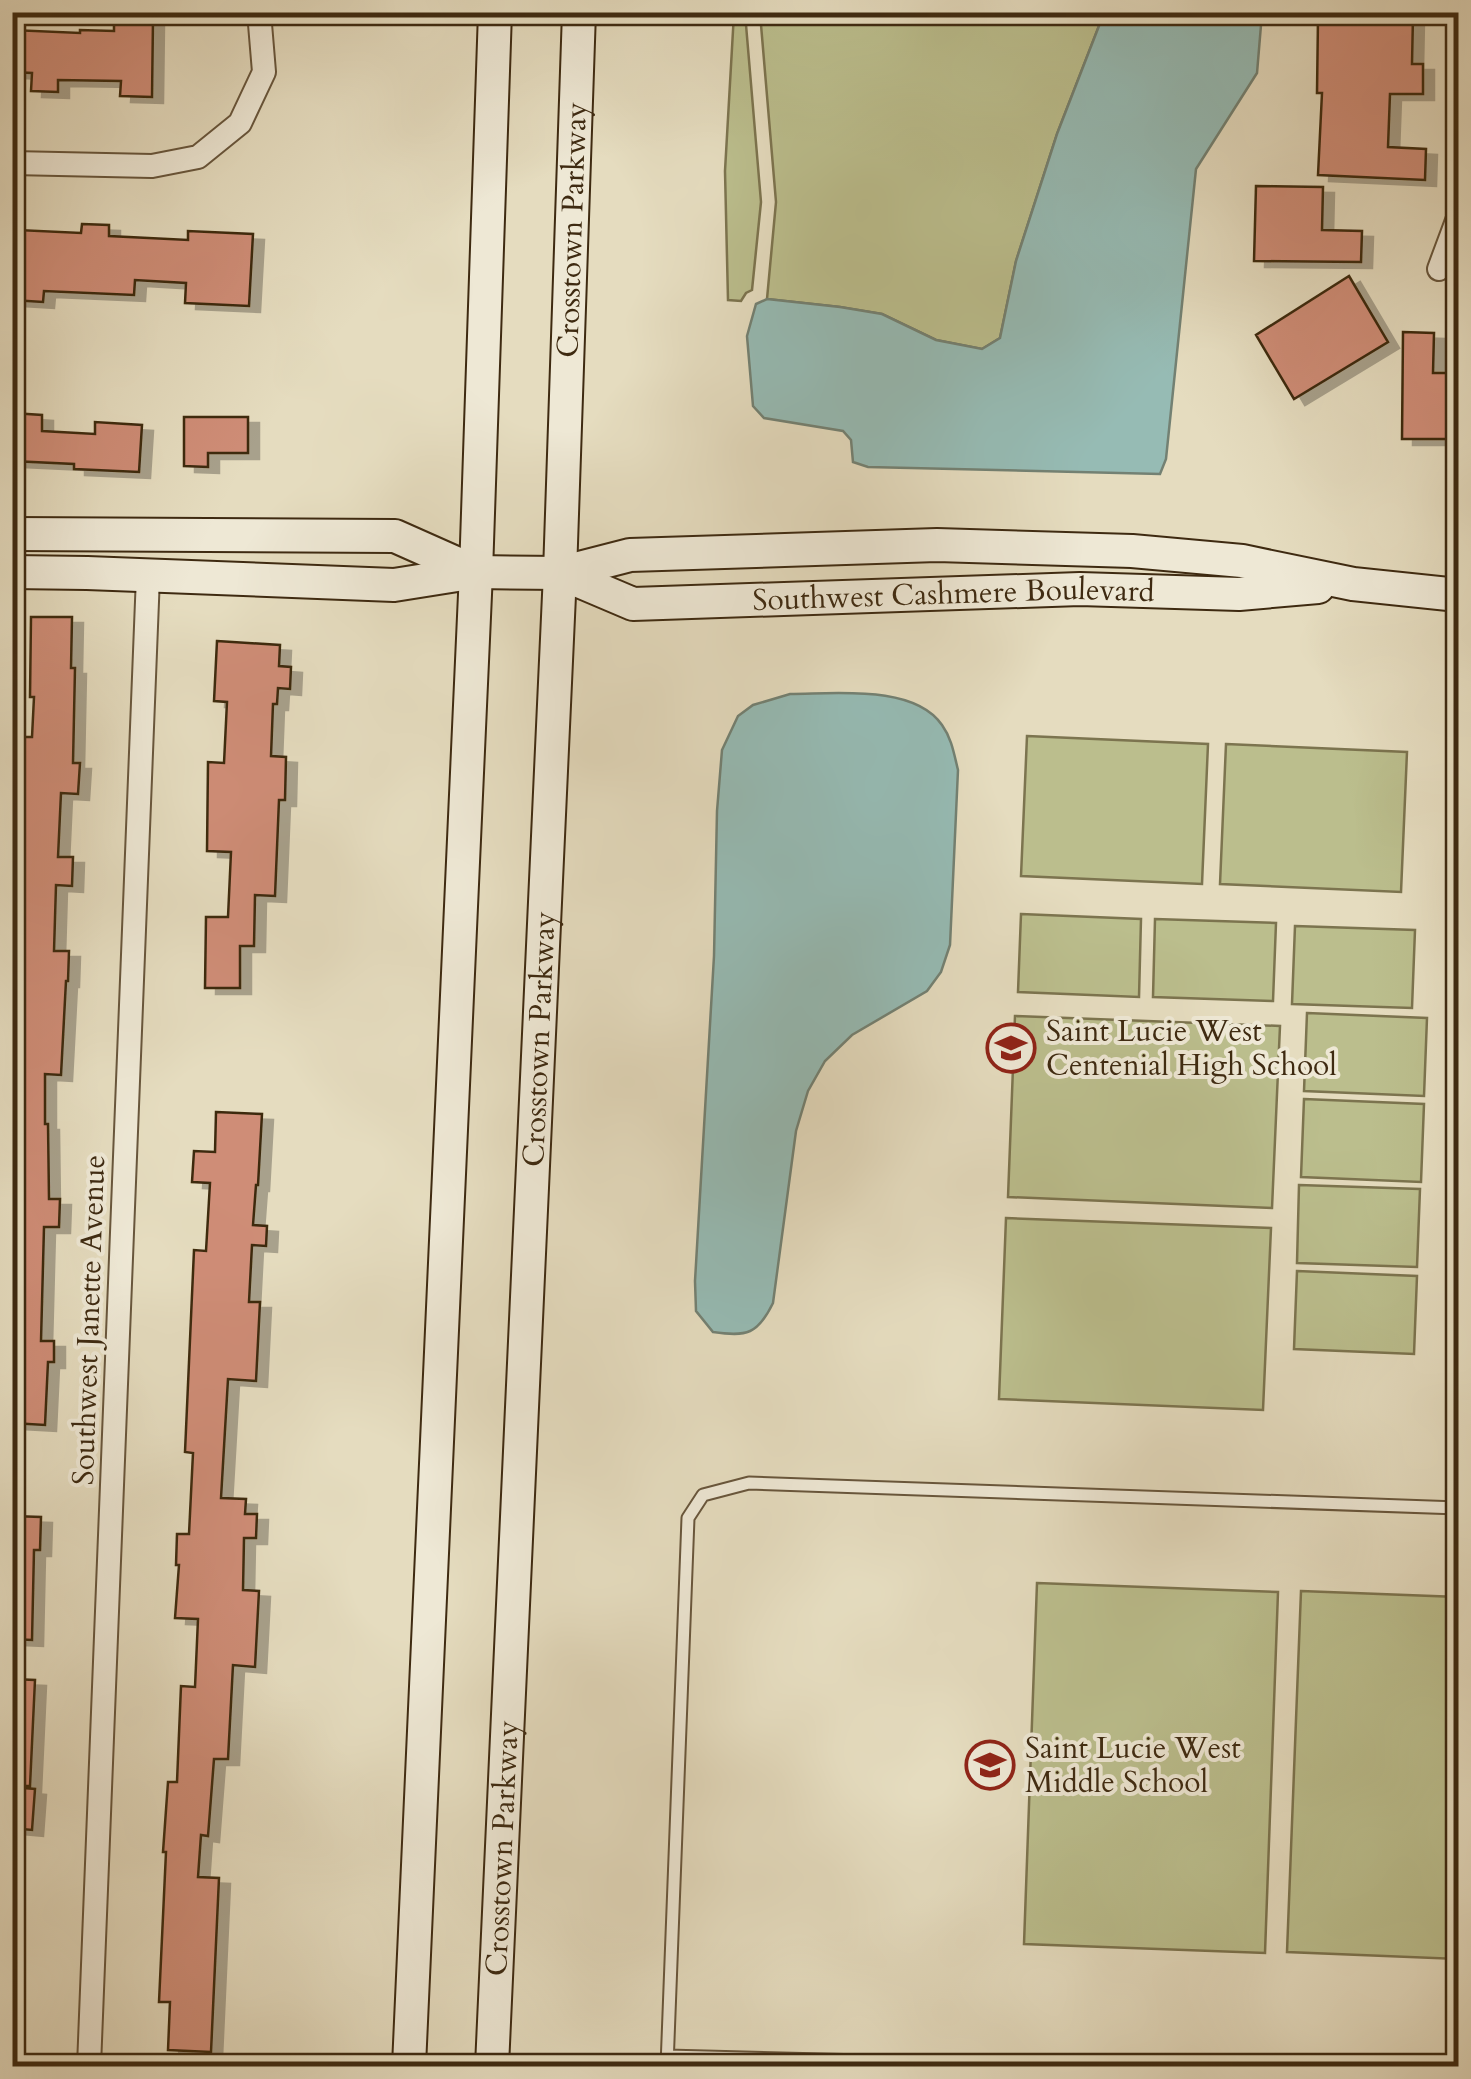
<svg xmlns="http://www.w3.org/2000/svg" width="1471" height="2079" font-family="Cardo,serif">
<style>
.green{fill:#bbbe8d;stroke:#7c744f;stroke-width:2.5}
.water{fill:#96bbb4;stroke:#738173;stroke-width:2.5}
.building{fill:#cf8d77;stroke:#3e2a11;stroke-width:2.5;filter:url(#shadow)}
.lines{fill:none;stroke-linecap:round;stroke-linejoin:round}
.lane-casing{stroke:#68563c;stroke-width:15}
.street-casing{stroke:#68563c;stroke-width:26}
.secondary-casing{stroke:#3e2a11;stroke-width:36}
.lane{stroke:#eee8d5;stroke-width:11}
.street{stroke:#eee8d5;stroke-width:22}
.secondary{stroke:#eee8d5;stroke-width:32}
.labels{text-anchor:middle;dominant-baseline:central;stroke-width:8;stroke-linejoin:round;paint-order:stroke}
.street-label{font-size:30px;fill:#3e2a11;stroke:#eee8d5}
.poi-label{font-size:30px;fill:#3e2a11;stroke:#eee8d5;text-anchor:start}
</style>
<defs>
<filter id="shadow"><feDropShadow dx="11" dy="6" stdDeviation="0" flood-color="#0004"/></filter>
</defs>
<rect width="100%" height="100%" fill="#e5dcbf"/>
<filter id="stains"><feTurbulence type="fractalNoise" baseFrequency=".002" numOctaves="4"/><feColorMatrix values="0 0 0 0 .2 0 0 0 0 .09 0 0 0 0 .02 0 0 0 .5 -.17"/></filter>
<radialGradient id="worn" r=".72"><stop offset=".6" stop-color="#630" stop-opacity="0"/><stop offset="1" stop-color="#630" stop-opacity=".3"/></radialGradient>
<path class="green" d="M 734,13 L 745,13 L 761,202 L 752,290 L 746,293 L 741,301 L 728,300 L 725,171 Z
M 760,13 L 1104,13 L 1057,134 L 1016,261 L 1000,338 L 982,349 L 936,340 L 882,314 L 840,307 L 767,299 L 776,202 Z
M 1027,736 L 1208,744 L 1202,884 L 1021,876 Z
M 1226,744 L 1407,752 L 1401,892 L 1220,884 Z
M 1021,914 L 1141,919 L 1139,997 L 1018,992 Z
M 1155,919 L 1276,923 L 1273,1001 L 1153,997 Z
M 1295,926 L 1415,930 L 1412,1008 L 1292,1004 Z
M 1307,1013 L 1427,1018 L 1424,1096 L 1304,1091 Z
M 1015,1016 L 1280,1026 L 1272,1208 L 1008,1197 Z
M 1304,1099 L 1424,1104 L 1421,1182 L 1301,1177 Z
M 1299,1185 L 1420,1189 L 1417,1267 L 1297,1263 Z
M 1006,1218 L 1271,1228 L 1263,1410 L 999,1399 Z
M 1297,1271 L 1417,1276 L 1414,1354 L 1294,1349 Z
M 1037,1583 L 1278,1592 L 1265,1953 L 1024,1944 Z
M 1301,1591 L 1458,1597 L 1458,1959 L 1287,1952 Z"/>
<path class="water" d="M 1104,13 L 1262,13 L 1257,73 L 1196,169 L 1166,459 L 1160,474 L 868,467 L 853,462 L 851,440 L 843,431 L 764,418 L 753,406 L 747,336 L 756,304 L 767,299 L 840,307 L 882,314 L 936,340 L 982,349 L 1000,338 L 1016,261 L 1057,134 Z
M 790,694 C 834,694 914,684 942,725 C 952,739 954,754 958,770 L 950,945 L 941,972 L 927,991 L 852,1035 L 825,1061 L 808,1091 L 796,1131 L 773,1303 C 758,1334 747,1337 713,1332 L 696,1311 L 695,1281 L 714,956 L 717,811 L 722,750 L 738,716 L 753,705 Z"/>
<path class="building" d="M 1383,15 L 1413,16 L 1412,64 L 1423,64 L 1423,94 L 1390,94 L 1388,147 L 1426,149 L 1425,180 L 1318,175 L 1322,93 L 1317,93 L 1318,18 L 1383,18 Z
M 114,18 L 153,19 L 152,97 L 120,96 L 121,81 L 58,80 L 58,92 L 31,91 L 32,73 L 12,72 L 12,30 L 80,33 L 80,30 L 114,31 Z
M 1256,186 L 1323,187 L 1322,230 L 1362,231 L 1361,262 L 1254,261 Z
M 82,224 L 109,225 L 109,236 L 188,240 L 188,231 L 253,234 L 249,306 L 185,303 L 186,283 L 135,280 L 134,295 L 44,291 L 43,302 L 12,300 L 12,245 L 17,245 L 18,230 L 81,233 Z
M 1349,276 L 1388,342 L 1294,399 L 1256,335 Z
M 1403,332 L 1434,333 L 1433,373 L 1458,373 L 1458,439 L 1402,439 Z
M 12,413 L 42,415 L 42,431 L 95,434 L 95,422 L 142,425 L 139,472 L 74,469 L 74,464 L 12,461 Z
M 184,417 L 248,417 L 248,453 L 208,453 L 208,467 L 184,466 Z
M 31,617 L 72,617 L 71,668 L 75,668 L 73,763 L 80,763 L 78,794 L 61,793 L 58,857 L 73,857 L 72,886 L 56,885 L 54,951 L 69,951 L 68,981 L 66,981 L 61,1075 L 45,1074 L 45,1124 L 48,1124 L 49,1199 L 60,1199 L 59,1227 L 44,1227 L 41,1341 L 54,1341 L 54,1362 L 48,1362 L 45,1425 L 12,1423 L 12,814 L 17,814 L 21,737 L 32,737 L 34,697 L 30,697 Z
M 217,641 L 280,645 L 279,666 L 291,667 L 290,689 L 278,688 L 277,704 L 273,704 L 271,756 L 286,757 L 285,800 L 279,800 L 275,896 L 255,895 L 254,946 L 240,946 L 240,988 L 205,988 L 206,917 L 228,917 L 231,852 L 207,851 L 208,762 L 224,763 L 227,702 L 214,701 Z
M 216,1112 L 262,1114 L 258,1185 L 256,1185 L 253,1225 L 267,1226 L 266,1246 L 252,1245 L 249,1302 L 260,1302 L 256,1381 L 228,1379 L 221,1498 L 246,1499 L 245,1514 L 257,1514 L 256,1538 L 244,1538 L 243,1590 L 259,1591 L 255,1667 L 233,1665 L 228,1759 L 214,1759 L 208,1836 L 201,1835 L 198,1877 L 219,1878 L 211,2052 L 168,2050 L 170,2002 L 159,2002 L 166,1852 L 163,1852 L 168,1782 L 177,1782 L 181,1686 L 195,1687 L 198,1619 L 175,1618 L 179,1565 L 176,1565 L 177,1534 L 189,1534 L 193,1453 L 185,1452 L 194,1250 L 206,1251 L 210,1183 L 192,1182 L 194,1151 L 215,1152 Z
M 12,1516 L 41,1517 L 40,1550 L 34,1550 L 32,1640 L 12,1639 Z
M 12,1679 L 35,1680 L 30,1786 L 12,1786 Z
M 12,1787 L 35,1789 L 32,1830 L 12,1828 Z"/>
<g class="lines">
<g class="lane-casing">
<path id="lane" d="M 667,2056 L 1066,2066
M 667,2066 L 688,1518 L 703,1495 L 749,1483 L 1458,1508"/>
</g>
<g class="street-casing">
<path id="street" d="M 12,163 L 152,166 L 198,157 L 240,123 L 264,72 L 259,12
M 1439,269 L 1458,218
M 89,2066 L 148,576"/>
</g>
<g class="secondary-casing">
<g id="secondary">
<path d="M 12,534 L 395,536 L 476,572"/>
<path d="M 12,572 L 87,573 L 394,585 L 476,572 L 560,573 L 630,555 L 937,545 L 1132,551 L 1242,561 L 1353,584 L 1458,595"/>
<path id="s1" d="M 560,573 L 633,604 L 1080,589 L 1239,594 L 1318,587"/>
<path d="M 409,2066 L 476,572 L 495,12"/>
<path id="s2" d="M 492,2066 L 560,573 L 579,12"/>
</g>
</g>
<use href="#lane" class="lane"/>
<use href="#street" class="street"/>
<use href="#secondary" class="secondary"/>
</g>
<defs>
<g id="school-ring" transform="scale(2.5)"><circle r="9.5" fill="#eee8d5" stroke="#8f2418" stroke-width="1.5"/><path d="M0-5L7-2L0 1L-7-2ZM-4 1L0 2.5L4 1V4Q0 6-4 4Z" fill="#8f2418"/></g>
</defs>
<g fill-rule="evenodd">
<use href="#school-ring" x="1011" y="1048"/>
<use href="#school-ring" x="990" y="1765"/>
</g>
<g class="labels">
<g class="street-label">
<text stroke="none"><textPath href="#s2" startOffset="1838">Crosstown Parkway</textPath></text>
<text stroke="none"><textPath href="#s1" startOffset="400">Southwest Cashmere Boulevard</textPath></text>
<text stroke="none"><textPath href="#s2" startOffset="1028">Crosstown Parkway</textPath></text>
<text transform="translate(89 1320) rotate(-88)">Southwest Janette Avenue</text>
<text stroke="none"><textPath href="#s2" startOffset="218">Crosstown Parkway</textPath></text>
</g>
<g class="poi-label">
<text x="1046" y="1031">Saint Lucie West<tspan x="1046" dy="34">Centenial High School</tspan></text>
<text x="1025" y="1748">Saint Lucie West<tspan x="1025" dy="34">Middle School</tspan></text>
</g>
</g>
<rect width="1471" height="2079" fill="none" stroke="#e5dcbf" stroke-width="50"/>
<rect x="15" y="15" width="1441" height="2049" fill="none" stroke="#3e2a11" stroke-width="5"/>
<rect x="25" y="25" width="1421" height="2029" fill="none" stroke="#3e2a11" stroke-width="2.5"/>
<rect width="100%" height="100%" filter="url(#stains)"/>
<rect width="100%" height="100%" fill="url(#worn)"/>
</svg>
